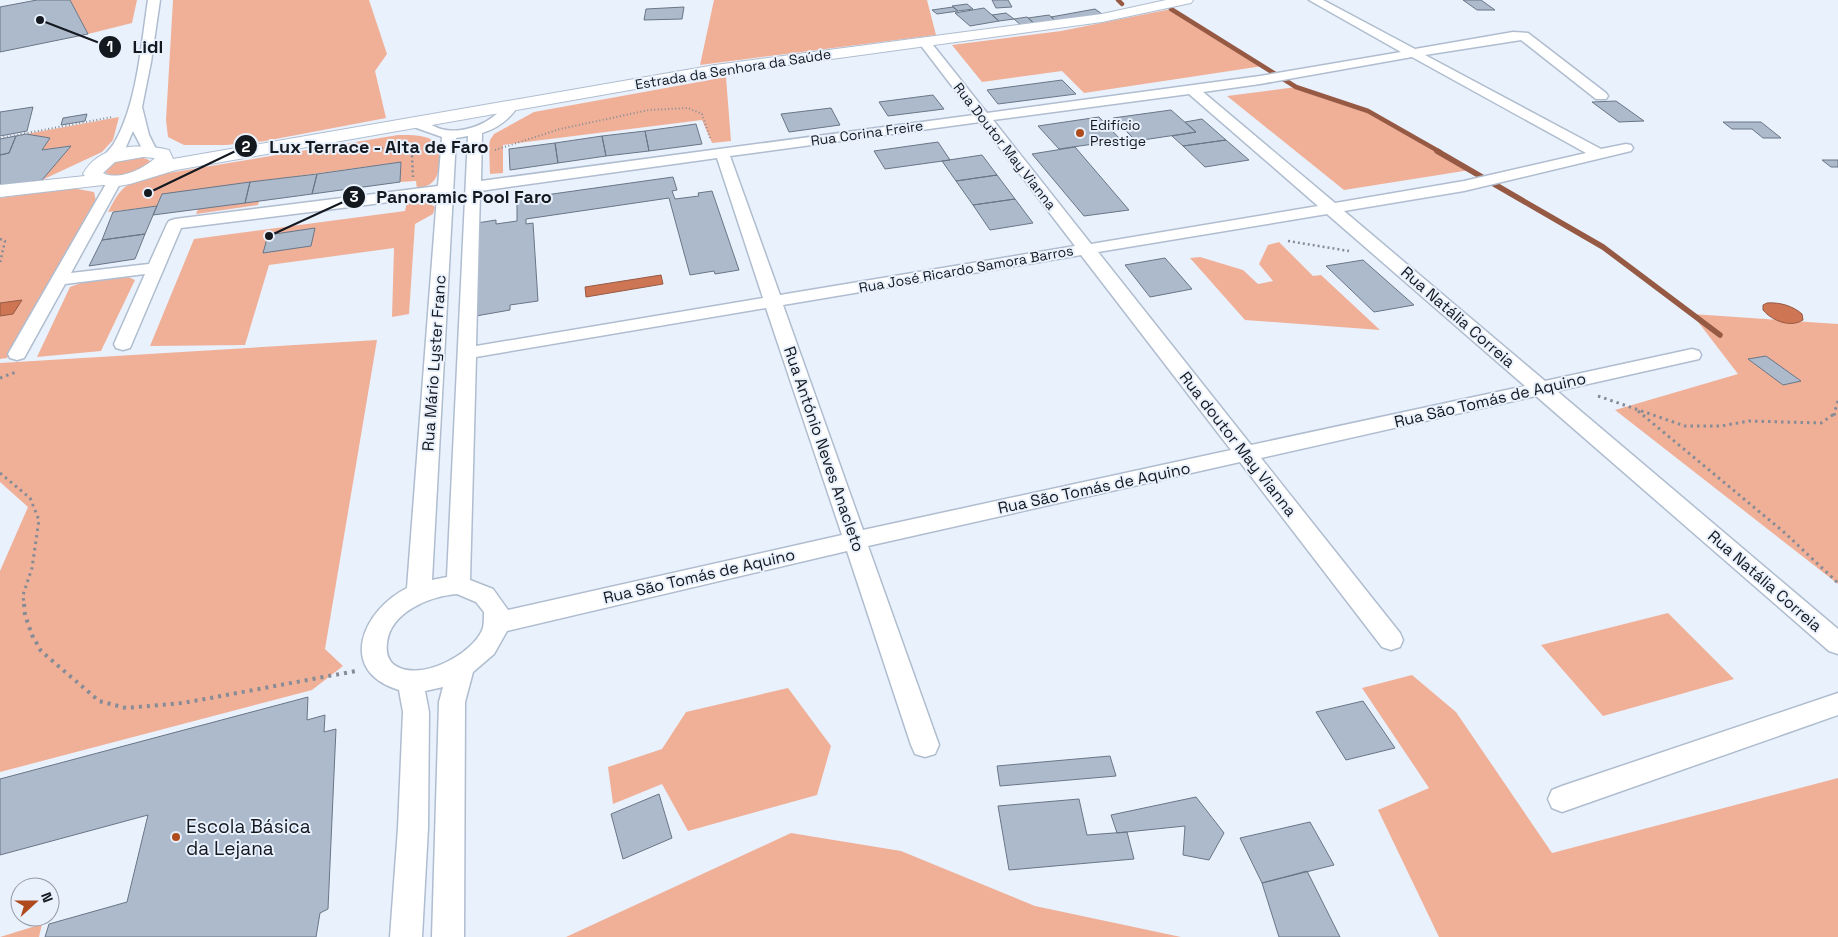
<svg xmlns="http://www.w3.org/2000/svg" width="1838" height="937" font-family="'Space Grotesk',sans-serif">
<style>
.green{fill:#f0b098}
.water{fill:#ce7654;stroke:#965a44}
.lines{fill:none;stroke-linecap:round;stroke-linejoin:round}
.stream-far1{stroke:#965a44;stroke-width:4.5}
.stream{stroke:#965a44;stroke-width:5.5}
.building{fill:#acbacc;stroke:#697686}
.minor-casing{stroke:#afbdcf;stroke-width:3}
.tertiary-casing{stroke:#afbdcf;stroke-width:2}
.path-far3{stroke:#868c96;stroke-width:2;stroke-dasharray:1 2.5;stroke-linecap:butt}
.path-far2{stroke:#868c96;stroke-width:2.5;stroke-dasharray:2 3;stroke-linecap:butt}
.path-far1{stroke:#868c96;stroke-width:3;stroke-dasharray:2.5 4;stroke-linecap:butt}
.path{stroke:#868c96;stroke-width:4;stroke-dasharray:3 5;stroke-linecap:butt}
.minor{fill:#fff;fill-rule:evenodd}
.tertiary{fill:#fff;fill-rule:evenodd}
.poi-dot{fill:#af4a1d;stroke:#e9f1fd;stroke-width:2}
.labels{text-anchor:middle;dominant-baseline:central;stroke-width:4;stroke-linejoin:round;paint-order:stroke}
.far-street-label{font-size:14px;fill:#14181f;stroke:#e9f1fd}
.far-poi-label{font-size:14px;fill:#14181f;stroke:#e9f1fd;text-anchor:start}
.street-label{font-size:16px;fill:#14181f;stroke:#e9f1fd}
.near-poi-label{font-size:19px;fill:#14181f;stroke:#e9f1fd;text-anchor:start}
.leader{fill:none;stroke:#14181f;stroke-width:2}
.callout-dot{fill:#14181f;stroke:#e9f1fd;stroke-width:2}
.mark-label{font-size:15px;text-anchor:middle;font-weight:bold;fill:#fff}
.callout-label{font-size:18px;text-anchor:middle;font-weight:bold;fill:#14181f;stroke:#e9f1fd;stroke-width:4;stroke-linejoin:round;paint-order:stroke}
</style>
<rect width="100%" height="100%" fill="#e9f1fd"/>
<path class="green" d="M 70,0 L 137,0 L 132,23 L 88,34 Z
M 173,0 L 369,0 L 387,54 L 375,71 L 386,118 L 265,141 L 226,145 L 184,145 L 168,137 L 166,120 Z
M 714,0 L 927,0 L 936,35 L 700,65 Z
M 1171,9 L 1263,66 L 1084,93 L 1062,71 L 982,82 L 952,45 L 1061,31 Z
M 726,77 L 731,141 L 712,143 L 702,120 L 503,145 L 503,173 L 490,174 L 489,146 L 490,140 L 494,134 L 534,112 Z
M 1296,87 L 1368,111 L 1470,170 L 1344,190 L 1227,96 Z
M 119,117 L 113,140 L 102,152 L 42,180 L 70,146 L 42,150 L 50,138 L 26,134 Z
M 398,135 C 412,135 430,134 440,146 C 438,168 443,184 417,189 L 416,181 L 400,182 L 401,162 L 202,189 L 157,206 L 108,212 C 123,183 126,184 156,175 Z
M 141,157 L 149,160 L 150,162 C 142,173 116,181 105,172 L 105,169 L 120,160 Z
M 72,188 L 94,192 L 96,201 L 7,358 L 0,359 L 0,198 Z
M 424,200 L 435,207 L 433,214 L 415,224 L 409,314 L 392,317 L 394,248 L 269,265 L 245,345 L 150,346 L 194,239 L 405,211 L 407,202 Z
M 259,201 L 258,205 L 196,214 L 198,209 Z
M 1279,242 L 1313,276 L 1321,275 L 1380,330 L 1245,320 L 1190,258 L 1200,257 L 1243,270 L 1258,284 L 1273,281 L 1259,264 L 1268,245 Z
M 128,277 L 135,280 L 101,351 L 37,357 L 70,287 L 81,283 Z
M 1692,314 L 1838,324 L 1838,584 L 1615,410 L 1738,374 Z
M 377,340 L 325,649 L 343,666 L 312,690 L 0,772 L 0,571 L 28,507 L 0,482 L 0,363 Z
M 1668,613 L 1734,679 L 1603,716 L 1541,645 Z
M 1412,675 L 1456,712 L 1552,853 L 1838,778 L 1838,937 L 1439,937 L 1378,810 L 1429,788 L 1362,688 Z
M 788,688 L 831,746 L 817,795 L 688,831 L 662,784 L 613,804 L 608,767 L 662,749 L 686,712 Z
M 791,833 L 901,851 L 1035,906 L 1181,937 L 566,937 Z
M 42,924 L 39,937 L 0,937 Z"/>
<path class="water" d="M 661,275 L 663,284 L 586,297 L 585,287 Z
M 22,300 L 13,314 L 0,316 L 0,303 Z
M 1767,303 C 1780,302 1793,306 1802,314 L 1803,320 C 1791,328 1772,321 1763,310 L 1763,305 Z"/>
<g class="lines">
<path class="stream-far1" d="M 1118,0 L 1122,4
M 1171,9 L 1296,87 L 1368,111 L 1440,152"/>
<path class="stream" d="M 1437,151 L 1603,247 L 1720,335"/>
</g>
<path class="building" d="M 37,0 L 70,0 L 88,34 L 0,52 L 0,7 Z
M 992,0 L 1008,0 L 1012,7 L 996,8 Z
M 1463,0 L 1481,0 L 1495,10 L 1477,10 Z
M 967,4 L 973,9 L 958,11 L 952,6 Z
M 684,7 L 682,19 L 644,20 L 646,9 Z
M 953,7 L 958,11 L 937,14 L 932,10 Z
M 984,8 L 999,21 L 970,26 L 955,13 Z
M 1095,9 L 1102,14 L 1057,22 L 1051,17 Z
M 1006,13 L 1014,19 L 999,21 L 992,15 Z
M 1049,15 L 1057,22 L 1036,25 L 1028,18 Z
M 1027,17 L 1036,25 L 1023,27 L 1014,19 Z
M 1062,80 L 1076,94 L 998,104 L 987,90 Z
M 933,95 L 944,109 L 888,116 L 879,102 Z
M 1616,101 L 1644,121 L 1619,122 L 1592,102 Z
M 33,107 L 27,131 L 0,136 L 0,112 Z
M 831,108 L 840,125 L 789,132 L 781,114 Z
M 1171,110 L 1196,132 L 1136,141 L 1113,118 Z
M 87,114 L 85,121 L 61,125 L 63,118 Z
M 1099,117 L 1121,140 L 1059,149 L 1038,126 Z
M 1202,119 L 1226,140 L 1183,146 L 1172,136 L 1196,132 L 1185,122 Z
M 1723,122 L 1761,122 L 1781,138 L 1763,138 L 1752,129 L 1732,129 Z
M 696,124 L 702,144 L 649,151 L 645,131 Z
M 645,131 L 649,151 L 606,156 L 602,136 Z
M 26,134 L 50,138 L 42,150 L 71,146 L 42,180 L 0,186 L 0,155 L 9,153 L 16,136 Z
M 16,136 L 9,153 L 0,155 L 0,139 Z
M 602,136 L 606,156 L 558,163 L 555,143 Z
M 1226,140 L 1249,160 L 1205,167 L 1183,146 Z
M 938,142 L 950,160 L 885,169 L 874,151 Z
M 555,143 L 558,163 L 510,170 L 509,149 Z
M 1075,147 L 1129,210 L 1084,216 L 1032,154 Z
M 982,155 L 997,175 L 956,181 L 942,161 Z
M 1822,160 L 1838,160 L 1838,167 L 1831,167 Z
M 401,162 L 400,182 L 312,194 L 317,174 Z
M 317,174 L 312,194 L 245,203 L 250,182 Z
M 997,175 L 1015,199 L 973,205 L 956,181 Z
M 673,177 L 677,190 L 672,191 L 675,199 L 699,196 L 698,193 L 712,191 L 739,270 L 715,274 L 714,271 L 690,275 L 669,198 L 526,219 L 526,224 L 533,223 L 538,301 L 510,305 L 510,310 L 476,316 L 477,223 L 496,220 L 496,224 L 517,221 L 517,199 Z
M 250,182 L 245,203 L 153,215 L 162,194 Z
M 1015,199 L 1033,223 L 990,230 L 973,205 Z
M 157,206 L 145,234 L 102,240 L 113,212 Z
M 315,228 L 311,246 L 263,253 L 268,235 Z
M 145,234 L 135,259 L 89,266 L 102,240 Z
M 1165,258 L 1192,289 L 1150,297 L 1125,265 Z
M 1363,260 L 1414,305 L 1374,312 L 1326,266 Z
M 1766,356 L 1801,381 L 1783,385 L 1748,359 Z
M 308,697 L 307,720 L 325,715 L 324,732 L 336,729 L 328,909 L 320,913 L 316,937 L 45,937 L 49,924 L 127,902 L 148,815 L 0,855 L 0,779 Z
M 1363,701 L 1395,748 L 1346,760 L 1316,712 Z
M 1110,756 L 1116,776 L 1000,786 L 997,766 Z
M 659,794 L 672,838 L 623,859 L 611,814 Z
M 1196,797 L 1224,833 L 1209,860 L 1183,855 L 1185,826 L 1117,833 L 1111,815 Z
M 1079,799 L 1087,835 L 1127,832 L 1134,859 L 1009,870 L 998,806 Z
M 1310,822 L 1334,865 L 1262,883 L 1240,838 Z
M 1307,871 L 1340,937 L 1279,937 L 1262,883 Z"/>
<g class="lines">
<g class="minor-casing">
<path id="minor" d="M 148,0 L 160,0 L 151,62 L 142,107 L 149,135 L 157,151 L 155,154 L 145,154 L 133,131 L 126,147 L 113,163 L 103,163 L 101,160 C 104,155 109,150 113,145 C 137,106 141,45 148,0 Z
M 1309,0 L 1323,0 L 1415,49 L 1513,32 L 1528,33 L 1606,93 L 1608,96 L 1606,99 L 1596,99 L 1521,40 L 1425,55 L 1601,149 L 1626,144 L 1631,145 L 1633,148 L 1631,151 L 1464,191 L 1344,211 L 1545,381 L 1692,349 L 1699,351 L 1701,355 L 1699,359 L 1557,391 L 1838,629 L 1838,654 L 1829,651 L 1536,396 L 1261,458 L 1400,633 L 1403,640 L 1400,647 L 1391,650 L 1382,647 L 1240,462 L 868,546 L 939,745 L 935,754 L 925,757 L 915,754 L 911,745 L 847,551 L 507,631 L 494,654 L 473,672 L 465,702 L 464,937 L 432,937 L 439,702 L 443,687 L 425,691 L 429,712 L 428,828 L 422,937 L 390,937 L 398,828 L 403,712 L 399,690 C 336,671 363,610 407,588 L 437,196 L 181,228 L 130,348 L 123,350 L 116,348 L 114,344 L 145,274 L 65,284 L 24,358 L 17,360 L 10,358 L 8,354 L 110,177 L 120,177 L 122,180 L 71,273 L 149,264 L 167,224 L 169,221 L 175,219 L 438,186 L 442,137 L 411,126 L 409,123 L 411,120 C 422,117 431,126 441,129 C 464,135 493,123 506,103 L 511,102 L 518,106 C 509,120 498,128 482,133 L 481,181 L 974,115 L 919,43 L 925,39 L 929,40 L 987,113 L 1260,76 L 1401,52 ZM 1412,57 L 1586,153 L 1464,181 L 1335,203 L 1203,92 L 1260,84 ZM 1189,94 L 1318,206 L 1091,244 L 993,120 ZM 980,122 L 1075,246 L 780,295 L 730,156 ZM 468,136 L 447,577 L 432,580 L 456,138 ZM 717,158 L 763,298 L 476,346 L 480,191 ZM 1327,214 L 1525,386 L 1251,445 L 1098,252 ZM 1081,255 L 1231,450 L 863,530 L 783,305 ZM 766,308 L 842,535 L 508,610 L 493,589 L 470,580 L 476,357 ZM 457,594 L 476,602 L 484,612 C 484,617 484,623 483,628 C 474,654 418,684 393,664 C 387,658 386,651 387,643 C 390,612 430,596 457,594 Z
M 1838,693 L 1838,715 L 1562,812 L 1552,808 L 1548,799 L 1552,790 L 1562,786 Z"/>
</g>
<g class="tertiary-casing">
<path id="tertiary" d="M 1166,0 L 1193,0 L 1191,3 L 1186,4 L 1102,22 L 715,75 L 176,170 L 130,184 L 119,186 L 103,185 L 0,197 L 0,185 L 85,176 L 83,174 C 99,144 140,143 169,150 L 173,159 L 715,65 L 1102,14 ZM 143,157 L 155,158 C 144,169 118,181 103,173 L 115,162 Z"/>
</g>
<path class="path-far3" d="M 0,138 L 112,117
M 382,148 L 410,152
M 495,150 L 560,129 L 649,110 L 688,108 L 702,114 L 710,138"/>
<path class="path-far2" d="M 404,151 L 410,152 L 412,156 L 413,177
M 0,239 L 5,241 L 0,263
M 1288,241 L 1349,251"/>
<path class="path-far1" d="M 0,378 L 16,372
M 1598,396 L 1685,426 L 1721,426 L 1749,421 L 1821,423 L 1834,414
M 1838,401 L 1834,414 L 1838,416
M 1638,411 L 1785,533 L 1838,583
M 0,473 L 30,498 L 39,520 L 32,568 L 23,595 L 24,605"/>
<path class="path" d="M 24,604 L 25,615 L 32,635 L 41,651 L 99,701 L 126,708 L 183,703 L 356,671"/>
<use href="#minor" class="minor"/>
<use href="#tertiary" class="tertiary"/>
</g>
<g class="poi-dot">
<circle cx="1080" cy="133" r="5"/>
<circle cx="176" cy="837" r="5"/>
</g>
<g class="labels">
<g class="far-street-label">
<text transform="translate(733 69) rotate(-9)">Estrada da Senhora da Saúde</text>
<text transform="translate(867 133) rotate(-8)">Rua Corina Freire</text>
<text transform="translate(1005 146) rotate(52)">Rua Doutor May Vianna</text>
<text transform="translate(966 269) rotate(-10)">Rua José Ricardo Samora Barros</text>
</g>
<g class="far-poi-label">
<text x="1090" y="125">Edifício<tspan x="1090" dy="16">Prestige</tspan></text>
</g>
<g class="street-label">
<text transform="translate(1458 317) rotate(41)">Rua Natália Correia</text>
<text transform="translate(434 363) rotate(-86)">Rua Mário Lyster Franc</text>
<text transform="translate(1490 400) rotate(-13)">Rua São Tomás de Aquino</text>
<text transform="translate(1238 444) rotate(52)">Rua doutor May Vianna</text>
<text transform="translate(824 449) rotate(71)">Rua António Neves Anacleto</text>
<text transform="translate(1094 488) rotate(-12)">Rua São Tomás de Aquino</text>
<text transform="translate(699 576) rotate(-13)">Rua São Tomás de Aquino</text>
<text transform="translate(1765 581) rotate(41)">Rua Natália Correia</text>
</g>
<g class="near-poi-label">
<text x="186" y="826">Escola Básica<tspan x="186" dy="22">da Lejana</tspan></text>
</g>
</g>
<path class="leader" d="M40 20L110 47M148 193L246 146M269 236L354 197"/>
<g class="callout-dot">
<circle cx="40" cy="20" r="5"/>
<circle cx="148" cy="193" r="5"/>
<circle cx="269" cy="236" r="5"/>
<circle cx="110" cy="47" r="12"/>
<circle cx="246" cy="146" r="12"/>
<circle cx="354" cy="197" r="12"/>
</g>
<g class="mark-label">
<text x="110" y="52">1</text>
<text x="246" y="152">2</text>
<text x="354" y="202">3</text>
</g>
<g class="callout-label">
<text x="148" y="53">Lidl</text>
<text x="379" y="153">Lux Terrace - Alta de Faro</text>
<text x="464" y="203">Panoramic Pool Faro</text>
</g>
<g transform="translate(35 902) rotate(69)"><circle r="24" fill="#e9f1fd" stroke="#949aa4"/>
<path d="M0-4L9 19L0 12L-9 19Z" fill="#af4a1d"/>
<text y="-8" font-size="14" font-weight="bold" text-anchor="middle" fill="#14181f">N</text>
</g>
</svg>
